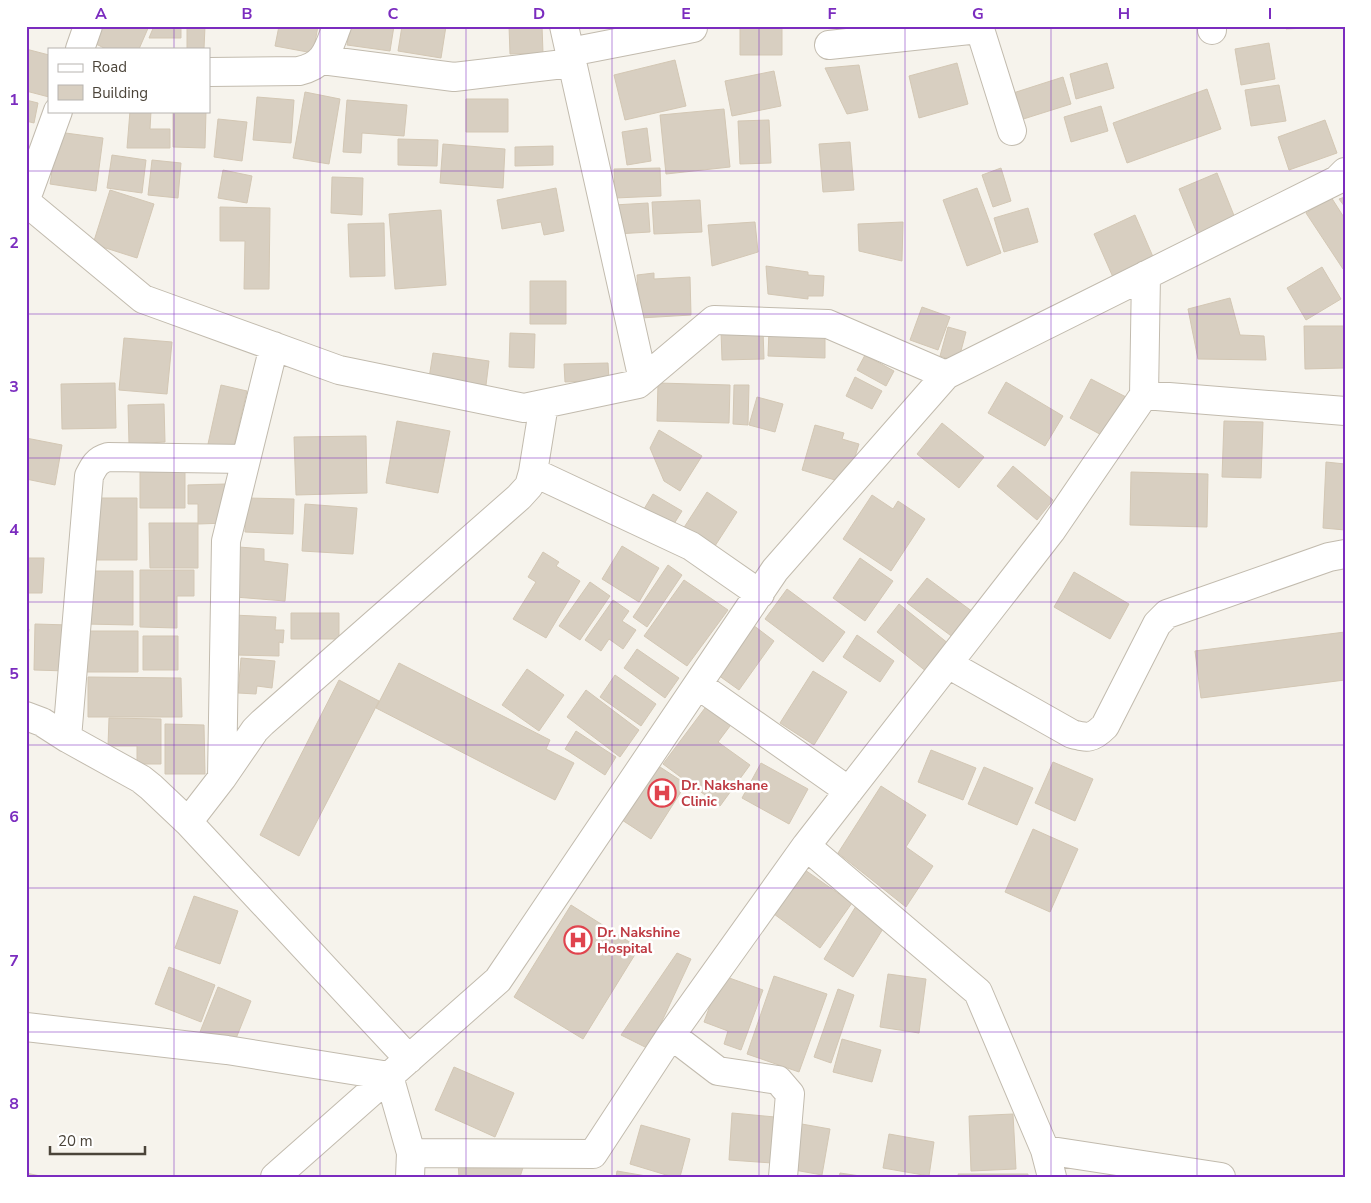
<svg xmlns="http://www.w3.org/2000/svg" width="1371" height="1203" font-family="'Nunito Sans',sans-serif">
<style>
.building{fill:#d8cfc1;stroke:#d3c7b4}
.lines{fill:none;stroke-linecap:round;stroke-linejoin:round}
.minor-casing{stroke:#c2bbae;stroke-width:30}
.minor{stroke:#fff;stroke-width:28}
.grid{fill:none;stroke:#7b2cbf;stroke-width:1;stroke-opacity:0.55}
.labels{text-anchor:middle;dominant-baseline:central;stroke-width:5;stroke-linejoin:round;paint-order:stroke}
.health-label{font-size:14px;font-weight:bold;fill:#be3a42;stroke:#fff;text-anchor:start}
.neatline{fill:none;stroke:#7b2cbf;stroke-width:2}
.grid-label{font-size:16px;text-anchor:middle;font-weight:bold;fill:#7b2cbf}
</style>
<rect width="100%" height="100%" fill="#f6f3ec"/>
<path class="building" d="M 102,26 L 149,26 L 139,49 L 106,49 L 94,43 Z
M 154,26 L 181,26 L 181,38 L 149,38 Z
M 187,26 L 205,26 L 204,49 L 187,49 Z
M 279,26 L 318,26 L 313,53 L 275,46 Z
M 350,26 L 394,26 L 390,51 L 347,45 Z
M 402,26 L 446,26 L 441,58 L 398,51 Z
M 509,26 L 542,26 L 543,53 L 510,54 Z
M 740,26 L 782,26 L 782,55 L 740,55 Z
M 844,26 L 874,26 L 874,33 L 845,35 Z
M 1076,26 L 1121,26 L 1121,28 L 1076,28 Z
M 1286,26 L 1325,26 L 1325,27 L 1286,29 Z
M 1269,43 L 1275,79 L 1241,85 L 1235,49 Z
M 26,49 L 49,55 L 49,97 L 26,91 Z
M 675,60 L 686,106 L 625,120 L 614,75 Z
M 957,63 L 968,104 L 919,118 L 909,76 Z
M 1107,63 L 1114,88 L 1076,99 L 1070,74 Z
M 859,65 L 868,110 L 847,114 L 825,68 Z
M 774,71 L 781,106 L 732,116 L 725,81 Z
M 1063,77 L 1071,104 L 1017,121 L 1010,94 Z
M 1279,85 L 1286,121 L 1251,126 L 1245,90 Z
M 1207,89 L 1221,129 L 1127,163 L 1113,123 Z
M 305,92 L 340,99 L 329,164 L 293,158 Z
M 257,97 L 294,100 L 291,143 L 253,140 Z
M 466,99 L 508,99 L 508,132 L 466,132 Z
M 26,100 L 38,103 L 34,123 L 26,121 Z
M 347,100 L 407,105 L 404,136 L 362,133 L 361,153 L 343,152 Z
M 1101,106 L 1108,131 L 1071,142 L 1064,117 Z
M 724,109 L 730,167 L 666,174 L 660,115 Z
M 130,111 L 151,111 L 150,129 L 170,129 L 170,148 L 127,148 Z
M 173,111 L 206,111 L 205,148 L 173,147 Z
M 218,119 L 247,122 L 242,161 L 214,157 Z
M 769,120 L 771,163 L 740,164 L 738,121 Z
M 1325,120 L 1337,153 L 1289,170 L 1278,137 Z
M 647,128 L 651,161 L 627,165 L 622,132 Z
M 58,132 L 103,138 L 96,191 L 50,184 Z
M 398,139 L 438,140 L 437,166 L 398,165 Z
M 850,142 L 854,190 L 823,192 L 819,144 Z
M 443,144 L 505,149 L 503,188 L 440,183 Z
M 553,146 L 553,165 L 515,166 L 515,147 Z
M 112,155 L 146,160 L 142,193 L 107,188 Z
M 152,160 L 181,163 L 178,198 L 148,195 Z
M 660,168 L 661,196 L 615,198 L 614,169 Z
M 1001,168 L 1011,201 L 993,207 L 982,175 Z
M 223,170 L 252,176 L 247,203 L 218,198 Z
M 1217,173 L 1239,228 L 1201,243 L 1179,189 Z
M 332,177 L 363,178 L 362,215 L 331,213 Z
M 556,188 L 564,231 L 544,235 L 541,222 L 502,229 L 497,200 Z
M 977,188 L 1001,253 L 967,266 L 943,200 Z
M 110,190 L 154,204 L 137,258 L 93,244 Z
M 1331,197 L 1345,219 L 1345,268 L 1343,269 L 1306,213 Z
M 1345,197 L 1345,207 L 1339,199 Z
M 700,200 L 702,232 L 654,234 L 652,202 Z
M 648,203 L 650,232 L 616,234 L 614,205 Z
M 220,207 L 270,208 L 269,289 L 244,289 L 245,241 L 220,241 Z
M 1028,208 L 1038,242 L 1004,252 L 994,218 Z
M 441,210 L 446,285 L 395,289 L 389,214 Z
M 1135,215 L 1157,266 L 1116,284 L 1094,234 Z
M 755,222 L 758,252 L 712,266 L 708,225 Z
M 903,222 L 902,261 L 859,251 L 858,224 Z
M 384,223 L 385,276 L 350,277 L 348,224 Z
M 766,266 L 808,272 L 808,275 L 824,276 L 823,296 L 808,296 L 808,299 L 768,294 Z
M 1322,267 L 1341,299 L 1306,320 L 1287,288 Z
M 654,273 L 654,279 L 690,277 L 691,315 L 640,318 L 637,275 Z
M 530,281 L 566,281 L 566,324 L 530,324 Z
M 1230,298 L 1240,335 L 1264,336 L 1266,360 L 1198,359 L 1188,309 Z
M 922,307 L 950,317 L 938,350 L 910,340 Z
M 1304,326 L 1345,326 L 1344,368 L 1305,369 Z
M 948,327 L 966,332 L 958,362 L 940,356 Z
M 763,330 L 764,359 L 722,360 L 721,331 Z
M 769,330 L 825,331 L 825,358 L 768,356 Z
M 510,333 L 535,334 L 534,368 L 509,367 Z
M 124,338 L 172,342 L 167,394 L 119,390 Z
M 433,353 L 489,361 L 486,385 L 429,378 Z
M 865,355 L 894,371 L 886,386 L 857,370 Z
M 608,363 L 609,380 L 565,382 L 564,364 Z
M 855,377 L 882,391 L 872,409 L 846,396 Z
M 1091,379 L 1128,398 L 1107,438 L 1070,418 Z
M 1006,382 L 1063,416 L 1045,446 L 988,413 Z
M 115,383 L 116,428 L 62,429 L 61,384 Z
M 658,383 L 730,385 L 729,423 L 657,421 Z
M 221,385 L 247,391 L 233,450 L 208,444 Z
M 734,385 L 749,385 L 748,425 L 733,424 Z
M 757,397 L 783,404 L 775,432 L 749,425 Z
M 164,404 L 165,442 L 129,444 L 128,405 Z
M 397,421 L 450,431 L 438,493 L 386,483 Z
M 1224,421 L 1263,422 L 1261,478 L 1222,477 Z
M 942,423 L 984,457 L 959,488 L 917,454 Z
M 815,425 L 844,433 L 842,439 L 859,444 L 853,463 L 835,480 L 802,470 Z
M 659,430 L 702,456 L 680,491 L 664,481 L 650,448 Z
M 366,436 L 367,493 L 296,495 L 294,437 Z
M 26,438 L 62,445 L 55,485 L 26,479 Z
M 1326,462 L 1345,464 L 1345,530 L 1323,528 Z
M 1013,466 L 1053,500 L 1037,520 L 997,486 Z
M 140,470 L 185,470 L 185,508 L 140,508 Z
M 1131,472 L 1208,474 L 1207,527 L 1130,525 Z
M 226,484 L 227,523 L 198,524 L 198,504 L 188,504 L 188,485 Z
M 707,492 L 737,512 L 713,549 L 683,529 Z
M 653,494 L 682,511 L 672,527 L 644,509 Z
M 872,495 L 893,509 L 898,501 L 925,519 L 891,571 L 843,539 Z
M 91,498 L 137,498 L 137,560 L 91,560 Z
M 246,498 L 294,499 L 293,534 L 245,532 Z
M 305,504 L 357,508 L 353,554 L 302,551 Z
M 149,523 L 198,523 L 198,568 L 150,568 Z
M 622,546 L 659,568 L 639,602 L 602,579 Z
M 239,547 L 264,549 L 264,561 L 288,564 L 285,601 L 235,597 Z
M 543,552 L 559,562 L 556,566 L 580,581 L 546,638 L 513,619 L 536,582 L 528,577 Z
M 26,558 L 44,558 L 42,593 L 26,593 Z
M 860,558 L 893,581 L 865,621 L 833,598 Z
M 668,565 L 682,575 L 647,627 L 633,617 Z
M 140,570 L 194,570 L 194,596 L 177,596 L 177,628 L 140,627 Z
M 84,571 L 133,571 L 133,625 L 85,624 Z
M 1074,572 L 1129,604 L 1110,639 L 1054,607 Z
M 927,578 L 973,612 L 954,638 L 907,603 Z
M 684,580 L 728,610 L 687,666 L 644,636 Z
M 590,582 L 610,596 L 580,640 L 559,626 Z
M 787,589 L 845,632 L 823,662 L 765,619 Z
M 613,600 L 629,611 L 622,621 L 636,630 L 623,649 L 609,639 L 601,651 L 585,640 Z
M 899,604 L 949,644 L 927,672 L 877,632 Z
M 291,613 L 339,613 L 339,639 L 291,639 Z
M 233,615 L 276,617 L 275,630 L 284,630 L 283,643 L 279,642 L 279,656 L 236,655 Z
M 35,624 L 69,625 L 67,671 L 34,670 Z
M 753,625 L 774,641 L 739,690 L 718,675 Z
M 26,628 L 29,629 L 26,650 Z
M 82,631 L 138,631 L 138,672 L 82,672 Z
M 1345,632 L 1345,680 L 1201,698 L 1195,651 Z
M 857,635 L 894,661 L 880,682 L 843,657 Z
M 143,636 L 178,636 L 178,670 L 143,670 Z
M 637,649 L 679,678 L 665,698 L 624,668 Z
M 241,658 L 275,661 L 272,688 L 257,686 L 256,694 L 238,693 Z
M 399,663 L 550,740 L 546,749 L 574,763 L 555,800 L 376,708 Z
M 527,669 L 564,695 L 539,731 L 502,705 Z
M 813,671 L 847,692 L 814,745 L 780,723 Z
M 615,675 L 656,704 L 641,726 L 600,697 Z
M 88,677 L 181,678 L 182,717 L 88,717 Z
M 339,680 L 379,701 L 299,856 L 260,835 Z
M 586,690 L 639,730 L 620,757 L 567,717 Z
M 708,704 L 733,722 L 718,742 L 750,765 L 720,806 L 663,764 Z
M 109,718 L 161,719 L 161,764 L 137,764 L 137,746 L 108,746 Z
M 165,724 L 204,725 L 205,774 L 165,774 Z
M 576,731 L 616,757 L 605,775 L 565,749 Z
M 931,750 L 976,768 L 963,800 L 918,782 Z
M 1053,762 L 1093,779 L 1075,821 L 1035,803 Z
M 761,763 L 808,789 L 789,824 L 742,798 Z
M 657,765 L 686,784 L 651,839 L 622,820 Z
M 984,767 L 1033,788 L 1017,825 L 968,804 Z
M 881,786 L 926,815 L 906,847 L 933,866 L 906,907 L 838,853 Z
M 1033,829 L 1078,849 L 1050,912 L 1005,892 Z
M 805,870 L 852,903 L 820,948 L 774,914 Z
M 194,896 L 238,911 L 220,964 L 175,948 Z
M 571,905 L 639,948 L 583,1039 L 514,997 Z
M 856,906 L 886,924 L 853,977 L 824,959 Z
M 677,953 L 691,959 L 649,1049 L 621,1035 Z
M 169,967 L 215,985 L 201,1022 L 155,1004 Z
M 888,974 L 926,979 L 919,1033 L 880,1027 Z
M 721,975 L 763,990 L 741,1050 L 724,1044 L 728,1031 L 704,1022 Z
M 774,976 L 827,994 L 799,1072 L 747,1054 Z
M 218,987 L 251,1001 L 233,1046 L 200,1032 Z
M 838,989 L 854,995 L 831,1063 L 814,1057 Z
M 842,1039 L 881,1050 L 872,1082 L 833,1072 Z
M 454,1067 L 514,1093 L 495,1137 L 435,1110 Z
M 732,1113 L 775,1117 L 772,1163 L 729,1160 Z
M 1013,1114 L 1016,1169 L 971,1171 L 969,1116 Z
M 796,1123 L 830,1129 L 822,1175 L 789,1169 Z
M 641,1125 L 690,1139 L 680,1177 L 673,1177 L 630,1164 Z
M 889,1134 L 934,1142 L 929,1176 L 883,1168 Z
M 525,1161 L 520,1177 L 459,1177 L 458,1163 Z
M 617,1171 L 652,1177 L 616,1177 Z
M 26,1173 L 45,1177 L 26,1177 Z
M 840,1173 L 867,1177 L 839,1177 Z
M 958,1174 L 1028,1174 L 1028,1177 L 959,1177 Z"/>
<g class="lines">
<g class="minor-casing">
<path id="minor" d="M 564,26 L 643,380
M 979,26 L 1012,131
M 1212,30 L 1212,26
M 829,45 L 979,29
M 80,49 L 88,26
M 570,52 L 693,28
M 322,60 L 454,77 L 572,63
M 209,72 L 299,71 C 326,65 328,49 337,26
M 26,199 L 58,111
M 26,202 L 143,299 L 339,370 L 524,408 L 638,384 L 714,320 L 828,324 L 946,375
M 1144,395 L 1345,411
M 533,472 L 691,546 L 760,594
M 948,664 L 1072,734 C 1088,738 1092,739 1105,726 L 1157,624 L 1167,614 L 1329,557 L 1345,554
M 698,685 L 849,791
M 26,716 L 42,722 L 67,738 L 141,779 L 151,787 L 188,822 L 409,1059
M 67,738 L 89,476 C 94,466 97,460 108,457 L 246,459
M 222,778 L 226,541 L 274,346
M 188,822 L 222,778 L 255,730 L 262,723 L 519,497 L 529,486 L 533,472 L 544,404
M 26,1027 L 227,1050 L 389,1076 L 411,1153
M 671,1035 L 718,1071 L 778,1080 L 790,1094 L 783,1177
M 1045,1150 L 1221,1177
M 275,1177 L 498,980 L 775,570 L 946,375 L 1337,180 L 1345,172
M 410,1177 L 411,1153 L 593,1154 L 671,1035 L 806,846
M 1052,1177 L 1045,1150 L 978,992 L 806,846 L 1051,531 L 1144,395 L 1146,275"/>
</g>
<use href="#minor" class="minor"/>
</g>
<path class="grid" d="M 174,26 L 174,49M 320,26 L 320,1177M 466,26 L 466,1177M 612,26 L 612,1177M 759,26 L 759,1177M 905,26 L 905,1177M 1051,26 L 1051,1177M 1197,26 L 1197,1177M 174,111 L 174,1177M 26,171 L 1345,171M 26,314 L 1345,314M 26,458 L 1345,458M 26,602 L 1345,602M 26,745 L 1345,745M 26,888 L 1345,888M 26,1032 L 1345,1032"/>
<defs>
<g id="hospital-ring" transform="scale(1.4375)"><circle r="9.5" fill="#fff" stroke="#e0444e" stroke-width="1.5"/><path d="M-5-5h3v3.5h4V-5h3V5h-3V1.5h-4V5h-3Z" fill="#e0444e"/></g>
</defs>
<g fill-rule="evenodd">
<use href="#hospital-ring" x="662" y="793"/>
<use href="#hospital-ring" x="578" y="940"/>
</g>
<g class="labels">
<g class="health-label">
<text x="681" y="785">Dr. Nakshane<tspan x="681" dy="16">Clinic</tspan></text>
<text x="597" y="932">Dr. Nakshine<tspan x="597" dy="16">Hospital</tspan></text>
</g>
</g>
<rect width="1371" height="1203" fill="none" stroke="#ffffff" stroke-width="55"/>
<rect x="48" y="48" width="162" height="65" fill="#ffffff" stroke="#b7b4b0"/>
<rect x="58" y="64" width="25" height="8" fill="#ffffff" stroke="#b7b4b0"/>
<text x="92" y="72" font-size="15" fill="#4b4439">Road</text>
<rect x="58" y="85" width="25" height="15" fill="#d8cfc1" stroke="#b7b4b0"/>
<text x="92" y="98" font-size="15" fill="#4b4439">Building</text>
<path d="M50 1146v8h95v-8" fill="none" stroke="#4b4439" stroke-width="2.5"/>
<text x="58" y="1146" font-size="15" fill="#4b4439" stroke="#ffffff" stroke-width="4" paint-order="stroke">20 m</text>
<rect x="28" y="28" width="1316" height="1148" class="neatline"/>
<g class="grid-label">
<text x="101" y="19">A</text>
<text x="247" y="19">B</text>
<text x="393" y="19">C</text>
<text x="539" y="19">D</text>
<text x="686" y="19">E</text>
<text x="832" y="19">F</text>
<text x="978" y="19">G</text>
<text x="1124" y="19">H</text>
<text x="1270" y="19">I</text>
<text x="14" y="105">1</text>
<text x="14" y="248">2</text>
<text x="14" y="392">3</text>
<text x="14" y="535">4</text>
<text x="14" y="679">5</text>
<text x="14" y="822">6</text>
<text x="14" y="966">7</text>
<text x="14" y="1109">8</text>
</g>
</svg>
